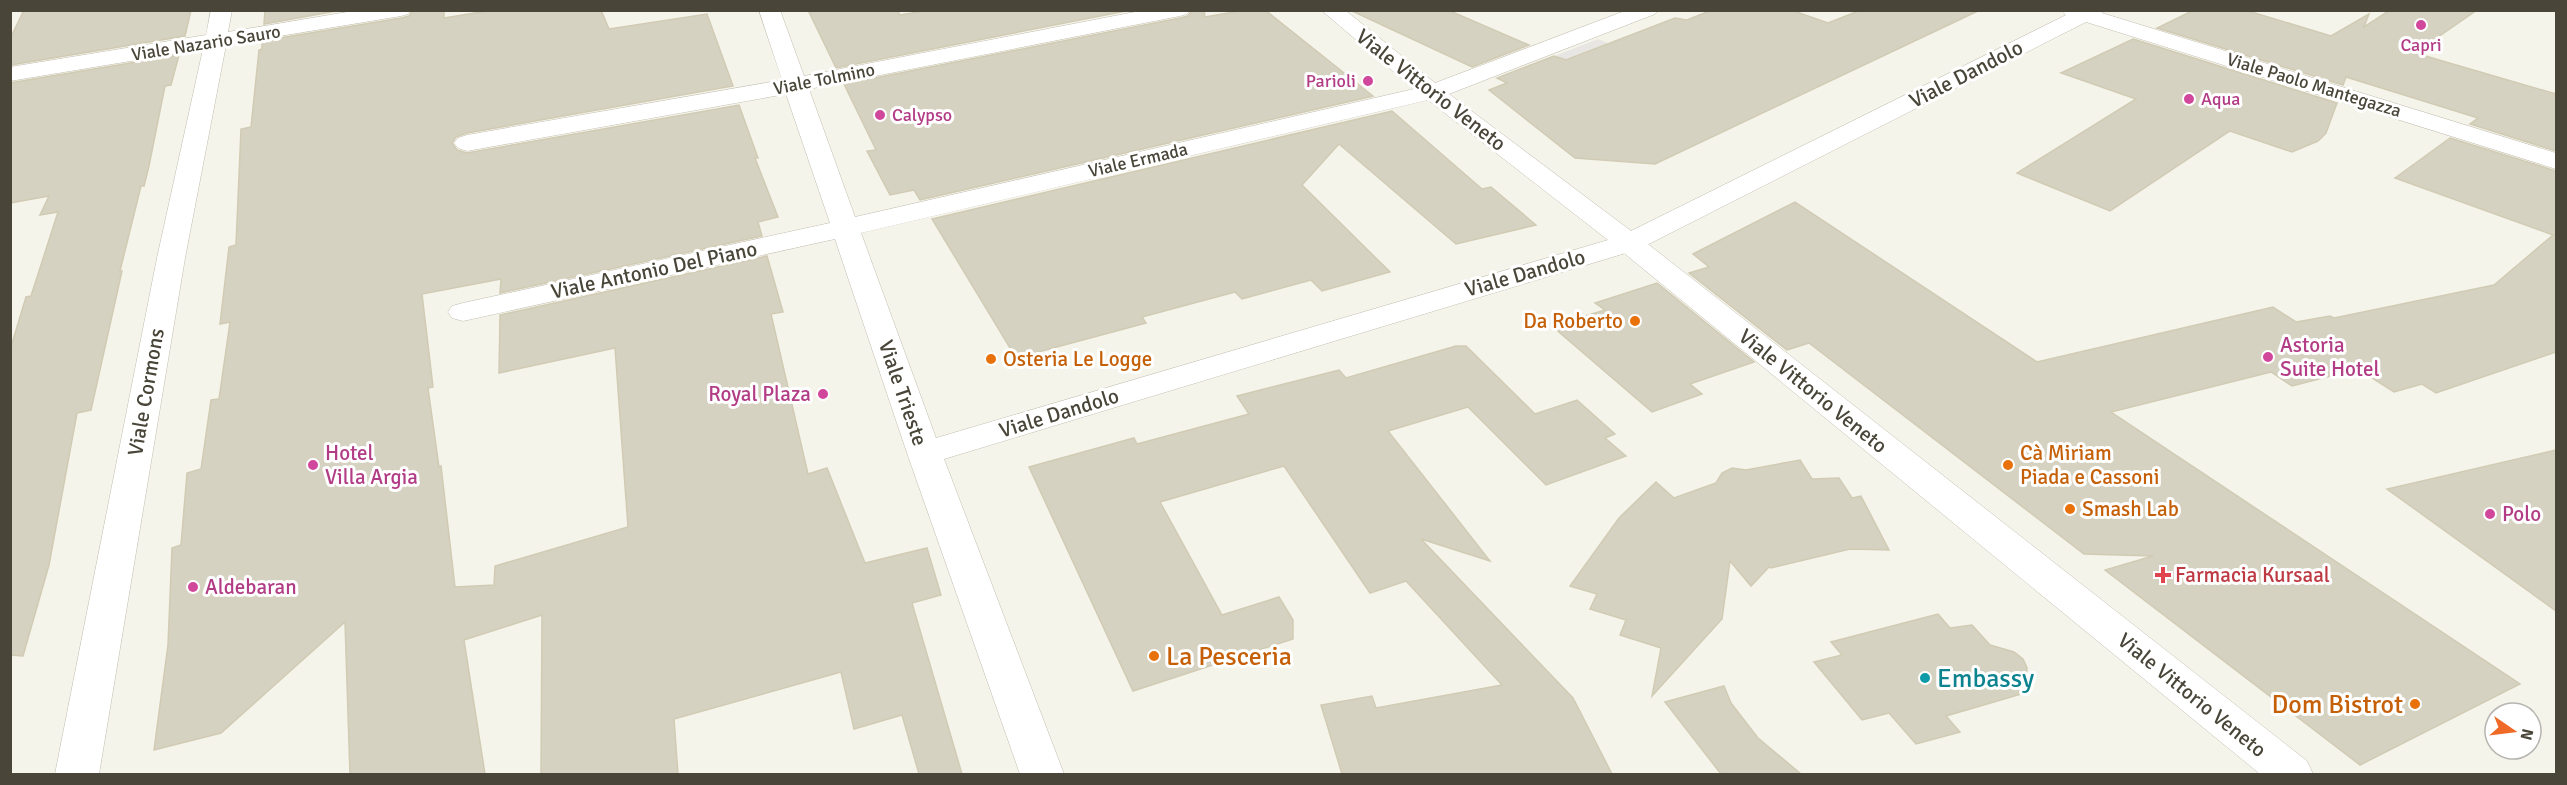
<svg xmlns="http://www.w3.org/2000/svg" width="2567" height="785" font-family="Signika,sans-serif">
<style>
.parking{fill:#e7e6e2}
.building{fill:#d6d2c1;stroke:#d1cbb4;stroke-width:1.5}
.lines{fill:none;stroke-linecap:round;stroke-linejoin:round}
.pedestrian-casing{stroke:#c0bdae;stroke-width:1}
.minor-casing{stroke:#c0bdae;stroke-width:1}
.pedestrian{fill:#fff;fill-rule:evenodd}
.minor{fill:#fff;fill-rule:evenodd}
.hotel-dot{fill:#d1479c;stroke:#fff;stroke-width:2}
.food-dot{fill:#e8710a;stroke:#fff;stroke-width:2}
.health-dot{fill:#e0444e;stroke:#fff;stroke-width:2}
.culture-dot{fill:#0f9aa8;stroke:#fff;stroke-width:2}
.labels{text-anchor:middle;stroke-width:6;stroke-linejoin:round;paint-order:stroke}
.far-street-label{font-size:18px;fill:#494639;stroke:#fff}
.far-hotel-label{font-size:18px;fill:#b23c85;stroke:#fff;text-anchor:start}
.street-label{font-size:21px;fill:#494639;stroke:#fff}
.food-label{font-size:21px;fill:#c56008;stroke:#fff;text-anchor:start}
.hotel-label{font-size:21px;fill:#b23c85;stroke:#fff;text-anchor:start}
.health-label{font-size:21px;fill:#be3a42;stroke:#fff;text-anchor:start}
.near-food-label{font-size:26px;fill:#c56008;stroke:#fff;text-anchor:start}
.near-culture-label{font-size:26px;fill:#0d838f;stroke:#fff;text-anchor:start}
</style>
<rect width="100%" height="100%" fill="#f5f4eb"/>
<polygon class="parking" points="1598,39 1615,46 1569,64 1552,57"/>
<g class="building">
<polygon points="24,10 191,10 185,36 10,65 10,39"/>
<polygon points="265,10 342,10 264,24"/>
<polygon points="413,10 444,10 444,18 493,10 601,10 609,29 707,14 733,86 467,133 456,137 452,143 457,150 467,153 739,105 758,158 755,158 778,217 758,222 762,236 500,293 501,279 422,294 433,387 428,388 439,467 441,466 455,587 494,585 495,566 628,527 615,348 499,373 500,315 767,256 783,312 771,314 808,474 827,468 865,563 927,548 941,595 912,603 962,774 919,774 902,715 854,729 841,672 674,719 678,774 541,774 542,615 464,640 485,774 350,774 345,622 221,733 154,750 168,645 172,548 181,545 187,473 201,469 211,400 219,399 230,322 220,324 229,247 236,245 241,129 251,127 259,50 262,49 262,41 401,18 409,16"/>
<polygon points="808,10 897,10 900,15 929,10 1131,10 836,68"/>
<polygon points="1192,10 1204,10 1205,17 1245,10 1265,10 1373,96 920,200 914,190 890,195 867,151 876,150 844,84 1180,18 1188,16"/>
<polygon points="1350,10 1448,10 1529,45 1472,67"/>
<polygon points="1712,10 1791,10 1828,23 1861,10 1980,10 1655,164 1575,158 1489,90 1507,83 1497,78 1554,56 1566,60 1675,18 1687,20"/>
<polygon points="2194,10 2245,10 2331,36 2369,14 2364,27 2390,10 2477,10 2418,51 2426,53 2422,55 2556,94 2556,151 2470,124 2478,118 2346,77 2343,85 2157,28"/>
<polygon points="2133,39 2337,103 2326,133 2318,141 2292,152 2230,131 2110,211 2017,173 2136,99 2061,73"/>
<polygon points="179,55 171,85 165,86 149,166 144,186 141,186 120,271 122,271 91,410 77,413 49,565 23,656 10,655 10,350 26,297 31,296 58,212 40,215 49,196 10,203 10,83"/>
<polygon points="1392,111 1482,189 1491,187 1536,225 1456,244 1339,144 1302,185 1390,272 1322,291 1311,280 1242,299 1235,292 1142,317 1146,323 1016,358 932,219"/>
<polygon points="2450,138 2556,171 2556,352 2436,393 2422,384 2394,392 2358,369 2292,386 2271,372 2111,412 2520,684 2360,765 2105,570 2153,556 2084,554 1809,343 1787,350 1689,273 1709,267 1693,254 1795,202 2037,362 2273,307 2296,322 2330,316 2334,318 2494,285 2553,235 2395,178"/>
<polygon points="1657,283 1754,362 1690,384 1702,394 1652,412 1552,326 1605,310 1595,303"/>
<polygon points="1456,346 1466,346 1535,414 1577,400 1615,434 1605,438 1626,456 1546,485 1468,407 1388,431 1490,561 1421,539 1573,698 1612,774 1342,774 1321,705 1372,696 1376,708 1502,685 1406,581 1370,593 1284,466 1160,502 1222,615 1279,597 1293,620 1293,639 1133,691 1029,467 1134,438 1137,444 1249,414 1237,396 1339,370 1346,378"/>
<polygon points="2556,450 2556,611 2387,489"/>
<polygon points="1800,460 1812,479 1839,478 1852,498 1861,496 1889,550 1850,549 1771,568 1769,567 1751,586 1730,561 1722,619 1652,696 1661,648 1620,635 1626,620 1590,609 1597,594 1570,586 1619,518 1656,482 1674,498 1716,483 1722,473 1732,468 1746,470"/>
<polygon points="1938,614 1950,628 1972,625 1990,645 2014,652 2023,659 2027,668 2025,693 1946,716 1960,732 1916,744 1889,713 1862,720 1814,662 1842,655 1831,642"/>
<polygon points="1724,686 1731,703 1758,738 1801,774 1721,774 1665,702"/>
</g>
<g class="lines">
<defs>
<polygon id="pedestrian" points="1629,234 1639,237 2307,761 2313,774 2260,774 1619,249 1615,243 1619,237"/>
<g id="minor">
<polygon points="211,10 232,10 228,32 359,10 411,10 408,14 401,16 226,45 185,258 99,774 55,774 157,258 203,49 10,81 10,67 206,35"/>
<path d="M 759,10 L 780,10 L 804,76 L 1145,10 L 1190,10 L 1187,14 L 1180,16 L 809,89 L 855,217 L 1414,89 L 1321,10 L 1345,10 L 1435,83 L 1627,10 L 1658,10 L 1655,14 L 1449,94 L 1631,231 L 2066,15 L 2061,10 L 2103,10 L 2102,13 L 2556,153 L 2556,169 L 2086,22 L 1639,249 L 944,459 L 1064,774 L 1020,774 L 907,453 L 835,239 L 463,321 L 452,318 L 448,312 L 452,306 L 463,303 L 830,223 L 786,94 L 467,151 L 458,148 L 454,143 L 458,138 L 467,135 L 782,80 ZM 1428,100 L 1608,240 L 936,438 L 861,233 Z"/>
</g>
</defs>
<use href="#pedestrian" class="pedestrian-casing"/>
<use href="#minor" class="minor-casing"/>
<use href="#pedestrian" class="pedestrian"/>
<use href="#minor" class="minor"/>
</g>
<g class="hotel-dot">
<circle cx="2421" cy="25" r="6"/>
<circle cx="1368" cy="81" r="6"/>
<circle cx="2189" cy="99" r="6"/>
<circle cx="880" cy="115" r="6"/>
<circle cx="2268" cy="357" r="6"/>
<circle cx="823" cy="394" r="6"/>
<circle cx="313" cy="465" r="6"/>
<circle cx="2490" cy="514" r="6"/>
<circle cx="193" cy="587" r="6"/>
</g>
<g class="food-dot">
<circle cx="1635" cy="321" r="6"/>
<circle cx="991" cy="359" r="6"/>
<circle cx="2008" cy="465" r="6"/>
<circle cx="2070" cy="509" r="6"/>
<circle cx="1154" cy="656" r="6"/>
<circle cx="2415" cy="704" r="6"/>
</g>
<path class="health-dot" d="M2160 566h6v6h6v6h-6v6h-6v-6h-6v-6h6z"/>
<circle class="culture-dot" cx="1925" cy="678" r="6"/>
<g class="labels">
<g class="far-street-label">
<text transform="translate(206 43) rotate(-9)" y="6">Viale Nazario Sauro</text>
<text transform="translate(824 79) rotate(-11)" y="6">Viale Tolmino</text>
<text transform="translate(2314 85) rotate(17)" y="6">Viale Paolo Mantegazza</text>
<text transform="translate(1138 160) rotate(-13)" y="6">Viale Ermada</text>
</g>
<g class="far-hotel-label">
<text x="2421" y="51" text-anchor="middle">Capri</text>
<text x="1356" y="87" text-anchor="end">Parioli</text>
<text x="2201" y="105">Aqua</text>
<text x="892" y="121">Calypso</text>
</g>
<g class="street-label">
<text transform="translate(1966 74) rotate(-27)" y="7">Viale Dandolo</text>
<text transform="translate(1431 90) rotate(38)" y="7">Viale Vittorio Veneto</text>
<text transform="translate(654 270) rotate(-12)" y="7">Viale Antonio Del Piano</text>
<text transform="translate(1525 273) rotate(-16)" y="7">Viale Dandolo</text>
<text transform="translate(1813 391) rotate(39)" y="7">Viale Vittorio Veneto</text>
<text transform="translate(146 392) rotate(-80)" y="7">Viale Cormons</text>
<text transform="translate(903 393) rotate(71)" y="7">Viale Trieste</text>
<text transform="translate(1059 413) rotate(-17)" y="7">Viale Dandolo</text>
<text transform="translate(2192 695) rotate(39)" y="7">Viale Vittorio Veneto</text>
</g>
<g class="food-label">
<text x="1623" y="328" text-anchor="end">Da Roberto</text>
<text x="1003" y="366">Osteria Le Logge</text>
<text x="2020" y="460">Cà Miriam<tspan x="2020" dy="24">Piada e Cassoni</tspan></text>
<text x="2082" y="516">Smash Lab</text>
</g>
<g class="hotel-label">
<text x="2280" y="352">Astoria<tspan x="2280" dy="24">Suite Hotel</tspan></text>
<text x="811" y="401" text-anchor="end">Royal Plaza</text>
<text x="325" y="460">Hotel<tspan x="325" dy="24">Villa Argia</tspan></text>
<text x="2502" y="521">Polo</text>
<text x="205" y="594">Aldebaran</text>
</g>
<g class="health-label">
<text x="2175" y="582">Farmacia Kursaal</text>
</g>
<g class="near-food-label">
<text x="1166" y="665">La Pesceria</text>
<text x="2403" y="713" text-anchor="end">Dom Bistrot</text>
</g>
<g class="near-culture-label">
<text x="1937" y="687">Embassy</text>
</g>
</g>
<rect width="2567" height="785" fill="none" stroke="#494639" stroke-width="24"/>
<g transform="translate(2513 731) rotate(104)"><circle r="28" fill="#ffffff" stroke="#b6b5b0" stroke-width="1.5"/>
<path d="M0-4.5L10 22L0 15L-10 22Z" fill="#f06a27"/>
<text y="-9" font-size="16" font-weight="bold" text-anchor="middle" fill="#494639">N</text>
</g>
</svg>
